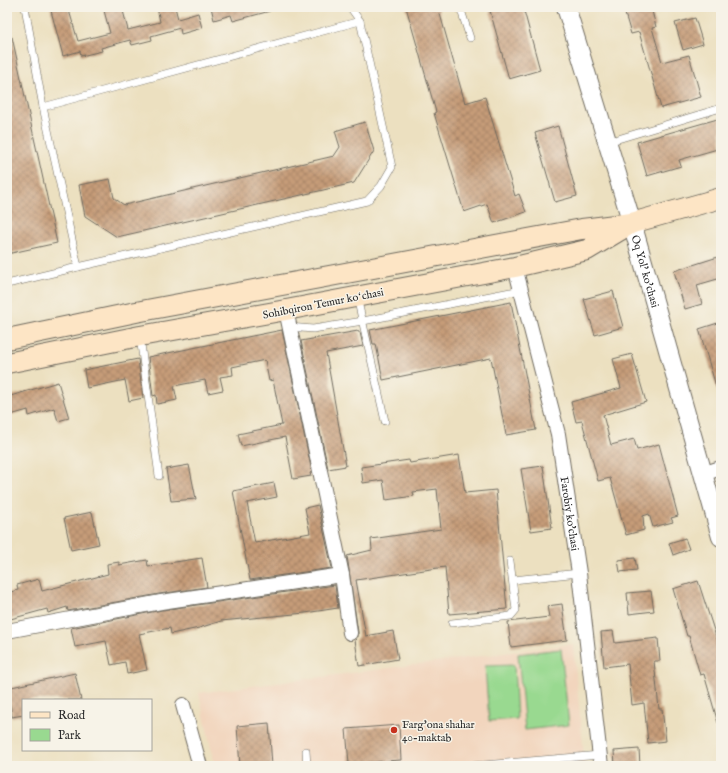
<svg xmlns="http://www.w3.org/2000/svg" width="728" height="773" font-family="'IM FELL English',serif">
<style>
.built{fill:#f2d5bd}
.green{fill:#99d990;stroke:#62825e}
.building{fill:url(#building-cross-hatch)}
.lines{fill:none;stroke-linecap:round;stroke-linejoin:round}
.service-casing{stroke:#6f6a5f;stroke-width:8}
.minor-casing{stroke:#6f6a5f;stroke-width:16}
.tertiary-casing{stroke:#6f6a5f;stroke-width:20}
.secondary-casing{stroke:#6f6a5f;stroke-width:22}
.service{stroke:#fff;stroke-width:7}
.minor{stroke:#fff;stroke-width:14}
.tertiary{stroke:#fff;stroke-width:18}
.secondary{stroke:#fde5c5;stroke-width:20}
.poi-dot{fill:#c8321e;stroke:#f7f3e8;stroke-width:1.5}
.labels{text-anchor:middle;stroke-width:3;stroke-linejoin:round;paint-order:stroke}
.street-label{font-size:11px;fill:#2b2b2b;stroke:#f7f3e8}
.poi-label{font-size:11px;fill:#2b2b2b;stroke:#f7f3e8;text-anchor:start}
</style>
<defs>
<pattern id="building-cross-hatch" width="8" height="8" patternUnits="userSpaceOnUse"><rect width="8" height="8" fill="#c69c78"/><path d="M0 0l8 8M0 8l8-8" fill="none" stroke="#a17f63"/></pattern>
</defs>
<rect width="100%" height="100%" fill="#f7f3e8"/>
<filter id="ink" filterUnits="userSpaceOnUse"><feTurbulence type="fractalNoise" baseFrequency=".025" numOctaves="2"/><feDisplacementMap in="SourceGraphic" scale="8" xChannelSelector="R" yChannelSelector="G"/><feConvolveMatrix kernelMatrix="1 2 1 2 8 2 1 2 1" color-interpolation-filters="sRGB"/></filter>
<filter id="wash" filterUnits="userSpaceOnUse"><feTurbulence type="fractalNoise" baseFrequency=".012" numOctaves="4" result="noise"/><feDisplacementMap in="SourceGraphic" scale="16" xChannelSelector="R" yChannelSelector="G"/><feGaussianBlur stdDeviation="0.9" result="paint"/><feColorMatrix in="noise" values="0 0 0 0 0 0 0 0 0 0 0 0 0 0 0 0 0 1.4 0 .05"/><feComposite in="paint" operator="in"/></filter>
<g filter="url(#wash)">
<rect width="100%" height="100%" fill="#ece0c0"/>
<polygon class="built" points="573,644 585,766 215,766 199,693"/>
<g class="green">
<polygon points="561,649 569,725 525,730 518,654"/>
<polygon points="514,665 517,719 489,721 485,666"/>
</g>
<g id="blocks">
<g class="building">
<polygon points="50,7 68,7 78,41 110,33 103,7 122,7 128,30 160,22 157,7 175,7 178,19 198,13 202,28 181,34 180,28 151,36 152,40 132,45 130,40 101,48 102,51 81,56 80,51 63,56"/>
<polygon points="211,7 269,7 270,11 233,21 231,15 214,20"/>
<polygon points="406,7 438,7 465,103 485,97 515,196 519,194 526,212 494,223 487,204 464,212 434,113 436,112"/>
<polygon points="489,7 523,7 540,70 509,79"/>
<polygon points="623,7 651,7 656,27 652,28 662,62 689,55 701,97 661,108 639,32 631,34"/>
<polygon points="695,18 703,44 683,50 675,23"/>
<polygon points="12,37 57,243 7,254 7,38"/>
<polygon points="721,118 721,148 679,160 681,166 647,176 637,142"/>
<polygon points="365,122 374,151 354,183 117,237 85,216 79,185 110,179 114,198 124,205 334,156 340,147 335,131"/>
<polygon points="558,126 577,196 555,202 535,133"/>
<polygon points="721,256 721,278 697,285 702,304 685,309 674,271"/>
<polygon points="613,291 623,327 595,335 584,299"/>
<polygon points="511,302 536,430 506,435 491,358 383,380 376,344 373,344 370,330"/>
<polygon points="721,322 721,392 718,393 699,329"/>
<polygon points="282,330 312,472 310,473 311,476 293,479 285,437 241,446 238,434 282,425 273,380 269,381 265,360 232,367 233,375 220,377 223,390 208,393 205,380 174,386 177,400 157,404 156,395 153,396 148,357"/>
<polygon points="358,331 358,332 360,332 363,346 326,353 346,466 328,469 301,341"/>
<polygon points="632,354 646,402 603,415 611,445 634,439 637,450 659,444 678,516 671,518 673,522 653,527 649,514 643,516 644,530 626,535 610,478 598,481 582,421 576,422 571,402 621,388 613,359"/>
<polygon points="138,359 143,398 129,401 125,380 87,388 84,370"/>
<polygon points="58,382 69,418 58,421 54,408 29,416 28,410 7,416 7,397"/>
<polygon points="459,455 465,493 496,490 507,609 449,614 445,567 356,580 366,636 393,631 398,659 359,666 355,640 358,637 358,632 347,556 372,550 371,539 441,529 437,489 413,492 414,496 386,500 383,480 363,483 361,467 409,460 410,463"/>
<polygon points="189,465 196,499 171,501 166,469"/>
<polygon points="543,466 552,528 531,531 521,469"/>
<polygon points="274,483 277,497 247,503 255,543 310,533 305,508 318,505 332,568 250,580 233,491"/>
<polygon points="92,512 99,544 71,550 64,518"/>
<polygon points="685,538 689,549 673,555 669,543"/>
<polygon points="202,558 207,587 159,594 68,611 67,607 48,613 47,609 7,620 7,593 18,590 17,585 39,579 42,591 108,574 107,564 119,562 119,565 147,560 148,566"/>
<polygon points="635,558 637,570 620,572 618,560"/>
<polygon points="698,581 721,652 721,723 718,723 704,674 700,675 689,636 687,636 673,589"/>
<polygon points="335,585 338,608 305,613 221,621 199,628 171,634 170,628 139,634 147,670 127,674 125,662 111,665 106,641 75,647 71,628 162,610"/>
<polygon points="651,591 654,611 629,614 627,593"/>
<polygon points="562,604 567,640 511,647 508,622 549,617 547,606"/>
<polygon points="613,631 615,643 658,638 660,661 654,661 659,709 662,709 666,741 648,743 644,703 632,705 628,664 604,667 601,632"/>
<polygon points="75,673 81,700 23,700 23,715 12,717 7,688"/>
<polygon points="269,723 272,766 240,766 237,726"/>
<polygon points="399,725 401,760 349,764 346,729"/>
<polygon points="639,749 640,766 615,766 614,751"/>
</g>
</g>
</g>
<g filter="url(#ink)">
<use href="#blocks" fill-opacity="0" stroke="#6f6a5f" stroke-width="1"/>
<g class="lines">
<defs>
<g id="service">
<polyline points="25,7 43,107 78,267 367,201 381,186 392,167 360,21 350,7"/>
<polyline points="460,7 470,38"/>
<polyline points="43,107 360,21"/>
<polyline points="608,142 721,108"/>
<polyline points="7,284 78,267"/>
<polyline points="357,297 385,421"/>
<polyline points="289,327 313,329 363,321 521,290"/>
<polyline points="140,337 159,476"/>
<polyline points="513,580 579,573"/>
<polyline points="452,623 511,616 516,610 510,561"/>
<polyline points="306,751 307,766"/>
<polyline points="472,766 600,755"/>
</g>
<g id="minor">
<path id="s1" d="M 515,267 L 558,434 L 579,573 L 601,766"/>
<polyline points="286,310 342,575 350,633"/>
<polyline points="702,474 721,468"/>
<polyline points="7,631 161,602 342,575"/>
<polyline points="183,705 200,766"/>
</g>
<g id="tertiary">
<path id="s2" d="M 566,7 L 632,223 L 721,537"/>
</g>
<g id="secondary">
<polyline points="632,223 721,198"/>
<polyline points="7,339 136,312 582,229 632,223 587,250 515,267 286,310 140,336 7,363"/>
</g>
</defs>
<use href="#service" class="service-casing"/>
<use href="#minor" class="minor-casing"/>
<use href="#tertiary" class="tertiary-casing"/>
<use href="#secondary" class="secondary-casing"/>
<use href="#service" class="service"/>
<use href="#minor" class="minor"/>
<use href="#tertiary" class="tertiary"/>
<use href="#secondary" class="secondary"/>
</g>
</g>
<circle class="poi-dot" cx="394" cy="730" r="4"/>
<g class="labels">
<g class="street-label">
<text dy="4" stroke="none"><textPath href="#s2" startOffset="276">Oq Yol' ko'chasi</textPath></text>
<text transform="translate(323 303) rotate(-11)" y="4">Sohibqiron Temur koʻchasi</text>
<text dy="4" stroke="none"><textPath href="#s1" startOffset="253">Farobiy ko'chasi</textPath></text>
</g>
<g class="poi-label">
<text x="402" y="728">Farg'ona shahar<tspan x="402" dy="13">40-maktab</tspan></text>
</g>
</g>
<rect width="728" height="773" fill="none" stroke="#f7f3e8" stroke-width="24"/>
<rect x="22" y="699" width="130" height="52" fill="#f7f3e8" stroke="#a5a39c"/>
<rect x="30" y="712" width="20" height="6" fill="#fde5c5" stroke="#a5a39c"/>
<text x="58" y="719" font-size="12" fill="#2b2b2b">Road</text>
<rect x="30" y="729" width="20" height="12" fill="#99d990" stroke="#a5a39c"/>
<text x="58" y="739" font-size="12" fill="#2b2b2b">Park</text>
</svg>
